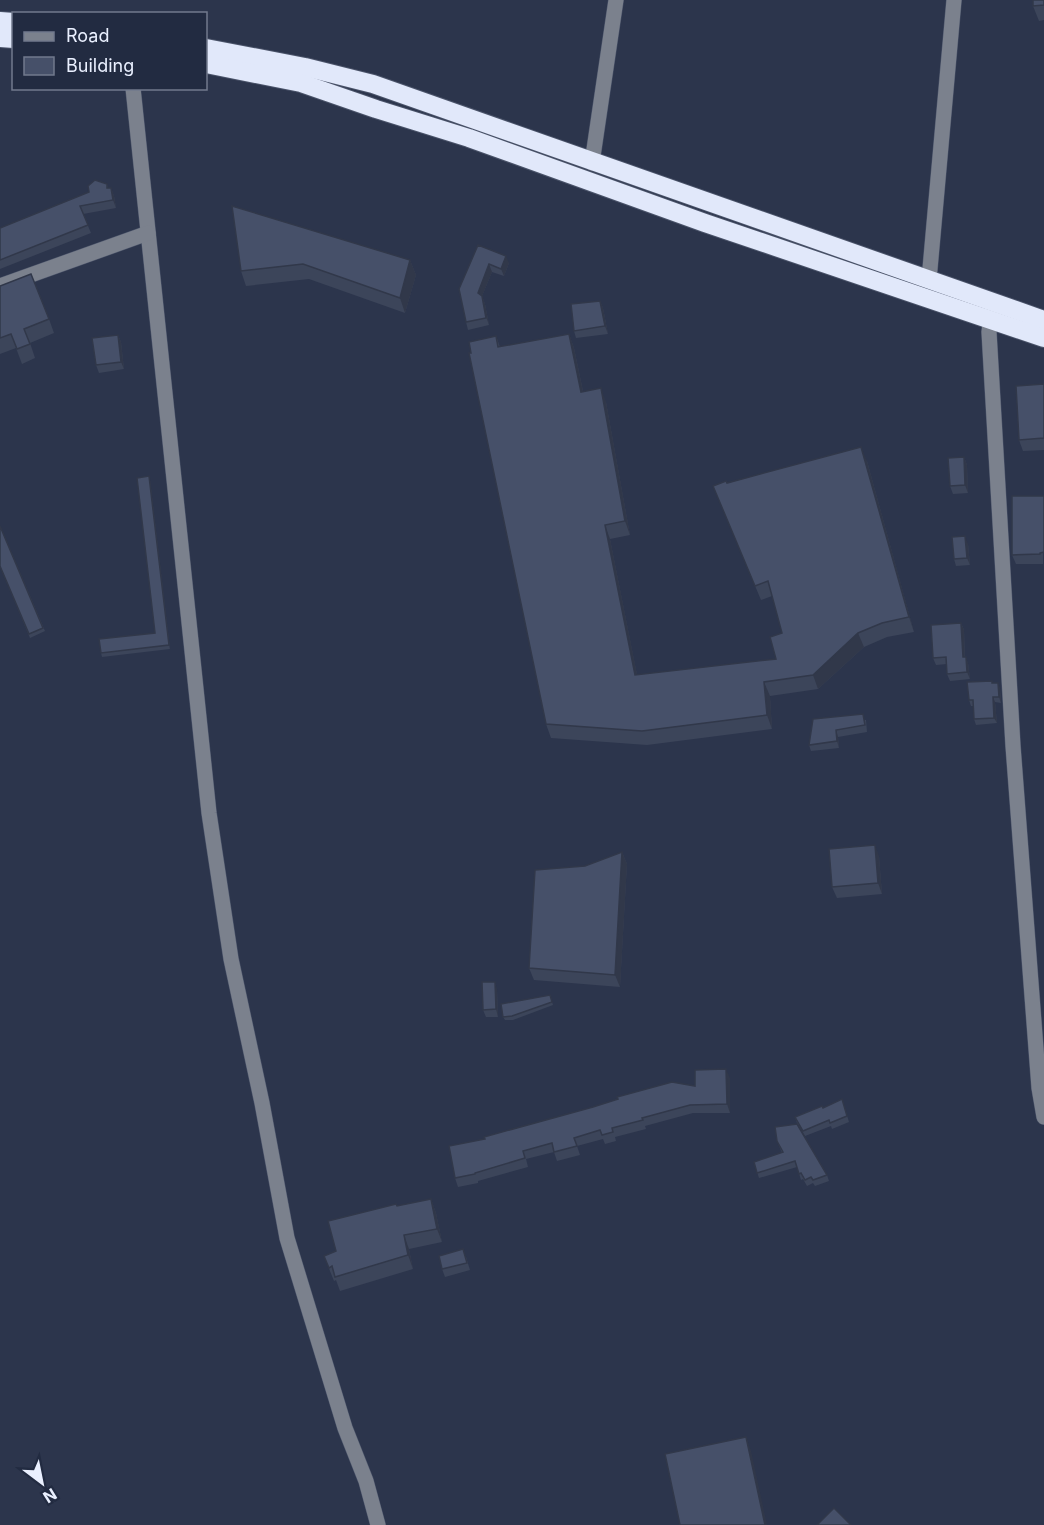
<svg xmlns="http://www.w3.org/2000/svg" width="1044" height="1525" font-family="Inter,sans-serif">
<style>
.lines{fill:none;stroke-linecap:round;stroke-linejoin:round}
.minor-casing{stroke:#4a5369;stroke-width:16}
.highway-casing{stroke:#4a5369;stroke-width:20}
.minor{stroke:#7b818d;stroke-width:15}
.highway{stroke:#e1e8fa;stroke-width:18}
.wall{fill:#3c455a}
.shaded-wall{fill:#31384a}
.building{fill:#465069;stroke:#31384a;stroke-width:1.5}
</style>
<rect width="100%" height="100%" fill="#2c354c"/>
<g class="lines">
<defs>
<g id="minor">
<polyline points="133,88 209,813 231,959 262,1103 287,1238 345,1428 366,1481 378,1525"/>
<polyline points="592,163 616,0"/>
<polyline points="929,280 954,0"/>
<polyline points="0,286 148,233"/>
<polyline points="992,308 989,332 1013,746 1039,1088 1044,1117"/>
</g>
<g id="highway">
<polyline points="0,21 14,22"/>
<polyline points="0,38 14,39"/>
<polyline points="206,48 305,67 373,84 1044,320"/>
<polyline points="206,64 301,83 376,109 469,138 705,223 1044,338"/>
</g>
</defs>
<use href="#minor" class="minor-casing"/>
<use href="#highway" class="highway-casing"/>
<use href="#minor" class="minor"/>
<use href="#highway" class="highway"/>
</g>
<g class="wall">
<polygon points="1044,0 1044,20 1039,21 1033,6"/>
<polygon points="107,184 108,188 111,188 114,196 116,208 83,214 91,233 0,269 0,228 89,192"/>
<polygon points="232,206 410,260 416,275 405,313 309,279 246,286 241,271"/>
<polygon points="478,245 509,263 504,276 492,272 482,296 485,304 489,325 468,330 466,322"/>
<polygon points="0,286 49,319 54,333 30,343 35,358 22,364 16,348 0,354"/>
<polygon points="600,301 603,308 608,334 576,338 574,331"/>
<polygon points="569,334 574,348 583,391 606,402 630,535 610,539 637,675 776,659 782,633 772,596 761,600 713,486 727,483 867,461 914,632 887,637 864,647 818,689 770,696 772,729 647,745 551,738 546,724 496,336 500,347"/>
<polygon points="118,335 121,342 124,369 99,373 96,365"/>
<polygon points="1044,384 1044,450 1023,451 1019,440"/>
<polygon points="964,457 967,465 968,493 953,494 950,486"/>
<polygon points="150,480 170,649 102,657 101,653 155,633"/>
<polygon points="1044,496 1043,564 1016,564 1012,555"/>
<polygon points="0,526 45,631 30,638 0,566"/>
<polygon points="968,544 970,565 956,566 954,559"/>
<polygon points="961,623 964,630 965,657 968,663 970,679 950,681 947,674 947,664 936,665 933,658"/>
<polygon points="992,683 1000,688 1001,703 995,702 997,723 976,725 974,719 973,706 971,706 969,700"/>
<polygon points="813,719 866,720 867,732 838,737 839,748 811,751 809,745"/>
<polygon points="622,852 627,864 620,987 534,980 529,968"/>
<polygon points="879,856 882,894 837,898 832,887"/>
<polygon points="497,989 498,1017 486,1017 483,1010"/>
<polygon points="550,995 553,1005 513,1020 505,1020 503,1017"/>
<polygon points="730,1078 730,1113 693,1113 645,1126 646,1129 615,1137 616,1141 605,1144 603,1139 577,1146 580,1155 557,1161 554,1152 526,1159 528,1167 478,1181 478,1183 458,1187 455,1178 485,1139"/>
<polygon points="842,1099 849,1122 832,1129 831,1126 805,1136 797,1123 795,1117 823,1108"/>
<polygon points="777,1141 827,1175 829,1181 815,1186 813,1183 807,1186 803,1179 801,1180 797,1167 759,1178 754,1162 782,1153"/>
<polygon points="431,1199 436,1213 442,1242 409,1249 413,1269 340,1291 336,1280 334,1281 324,1256 336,1251 397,1206"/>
<polygon points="466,1257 470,1270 445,1277 442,1269"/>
</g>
<g class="shaded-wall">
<polygon points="111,188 114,196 116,208 113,200"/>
<polygon points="506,256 509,263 504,276 501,269"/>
<polygon points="410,260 416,275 405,313 400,298"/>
<polygon points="489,264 492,272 482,296 485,304 489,325 478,293"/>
<polygon points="600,301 603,308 608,334 605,326"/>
<polygon points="569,334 574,348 586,406 581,392"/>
<polygon points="118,335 121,342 124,369 121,362"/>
<polygon points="601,388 606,402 630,535 625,521"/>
<polygon points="861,447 867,461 914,632 909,617"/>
<polygon points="964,457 967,465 968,493 965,485"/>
<polygon points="149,476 150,480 170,649 169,645"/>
<polygon points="605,525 610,539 640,689 635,675"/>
<polygon points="965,536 968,544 970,565 967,558"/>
<polygon points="961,623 964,630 965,664 963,657"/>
<polygon points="858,633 864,647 818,689 813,675"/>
<polygon points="966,657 968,663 970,679 967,672"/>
<polygon points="764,682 770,696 772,729 767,715"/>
<polygon points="998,683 1000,688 1001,703 999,697"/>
<polygon points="993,697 995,702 997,723 994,718"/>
<polygon points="836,730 838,737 839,748 837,741"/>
<polygon points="875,845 879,856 882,894 878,883"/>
<polygon points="622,852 627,864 620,987 615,975"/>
<polygon points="495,982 497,989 498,1017 496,1009"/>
<polygon points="726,1069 730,1078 730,1113 727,1104"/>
<polygon points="431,1199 436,1213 442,1242 437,1229"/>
<polygon points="404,1235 409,1249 413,1269 408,1255"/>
<polygon points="746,1437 751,1451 767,1525 765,1525"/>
</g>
<g class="building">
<polygon points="1033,0 1044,0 1044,5 1033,6"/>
<polygon points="95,180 107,184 107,188 111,188 113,200 80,206 88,225 0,260 0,228 89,192 88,186"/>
<polygon points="232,206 410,260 400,298 303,264 241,271"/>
<polygon points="478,245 506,256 501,269 489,264 478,293 482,296 486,318 466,322 459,289"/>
<polygon points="31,274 49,319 24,329 30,344 17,349 11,334 0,338 0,286"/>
<polygon points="600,301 605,326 574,331 571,304"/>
<polygon points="569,334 581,392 601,388 625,521 605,525 635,675 776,659 770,637 782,633 768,581 755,586 713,486 726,481 727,483 861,447 909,617 882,623 858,633 813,675 764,682 767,715 642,731 546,724 469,353 471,353 469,342 496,336 498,347"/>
<polygon points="118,335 121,362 96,365 92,338"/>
<polygon points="1044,384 1044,438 1019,440 1016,386"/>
<polygon points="964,457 965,485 950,486 948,458"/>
<polygon points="149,476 169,645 101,653 99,639 155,633 137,478"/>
<polygon points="1012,496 1044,496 1044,552 1040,553 1040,554 1012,555"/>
<polygon points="0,526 43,628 29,634 0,566"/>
<polygon points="965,536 967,558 954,559 952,537"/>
<polygon points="961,623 963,657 966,657 967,672 947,674 946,657 933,658 931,625"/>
<polygon points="992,681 992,683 998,683 999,697 993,697 994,718 974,719 973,700 969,700 967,682"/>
<polygon points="863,714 865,725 836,730 837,741 809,745 813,719"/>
<polygon points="875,845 878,883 832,887 829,849"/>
<polygon points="622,852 615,975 529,968 535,870 585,866"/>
<polygon points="482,982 495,982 496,1009 483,1010"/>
<polygon points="550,995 552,1002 512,1016 503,1017 501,1004"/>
<polygon points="726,1069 727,1104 690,1105 642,1118 643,1120 612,1128 613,1132 602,1135 600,1130 574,1138 577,1146 554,1152 552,1143 523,1151 525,1158 475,1173 475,1174 455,1178 449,1146 485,1139 484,1137 593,1107 618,1099 617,1097 672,1082 695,1086 695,1070"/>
<polygon points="842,1099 847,1116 830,1123 829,1120 803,1131 795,1117 822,1106 823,1108"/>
<polygon points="797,1124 827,1175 813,1180 811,1177 805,1180 801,1173 799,1174 795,1161 757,1173 754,1162 783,1152 777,1141 775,1127"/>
<polygon points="431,1199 437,1229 404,1235 408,1255 335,1277 332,1266 329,1268 324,1256 336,1251 328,1221 396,1204 397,1206"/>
<polygon points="463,1249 467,1263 442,1269 439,1256"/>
<polygon points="746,1437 765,1525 680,1525 665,1454"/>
<polygon points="834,1508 851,1525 817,1525"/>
</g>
<rect x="12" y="12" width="195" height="78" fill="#222b41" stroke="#727a8d" stroke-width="1.5"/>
<rect x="24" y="32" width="30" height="9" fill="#7b818d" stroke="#727a8d" stroke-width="1.5"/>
<text x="66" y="42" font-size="18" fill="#eaf0ff">Road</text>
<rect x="24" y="57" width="30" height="18" fill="#465069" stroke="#727a8d" stroke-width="1.5"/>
<text x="66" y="72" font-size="18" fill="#eaf0ff">Building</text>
<g transform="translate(42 1483) rotate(148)" stroke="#222b41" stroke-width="4.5" paint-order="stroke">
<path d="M0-4.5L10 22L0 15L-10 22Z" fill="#eaf0ff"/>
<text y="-9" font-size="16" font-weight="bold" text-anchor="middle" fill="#eaf0ff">N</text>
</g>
</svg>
